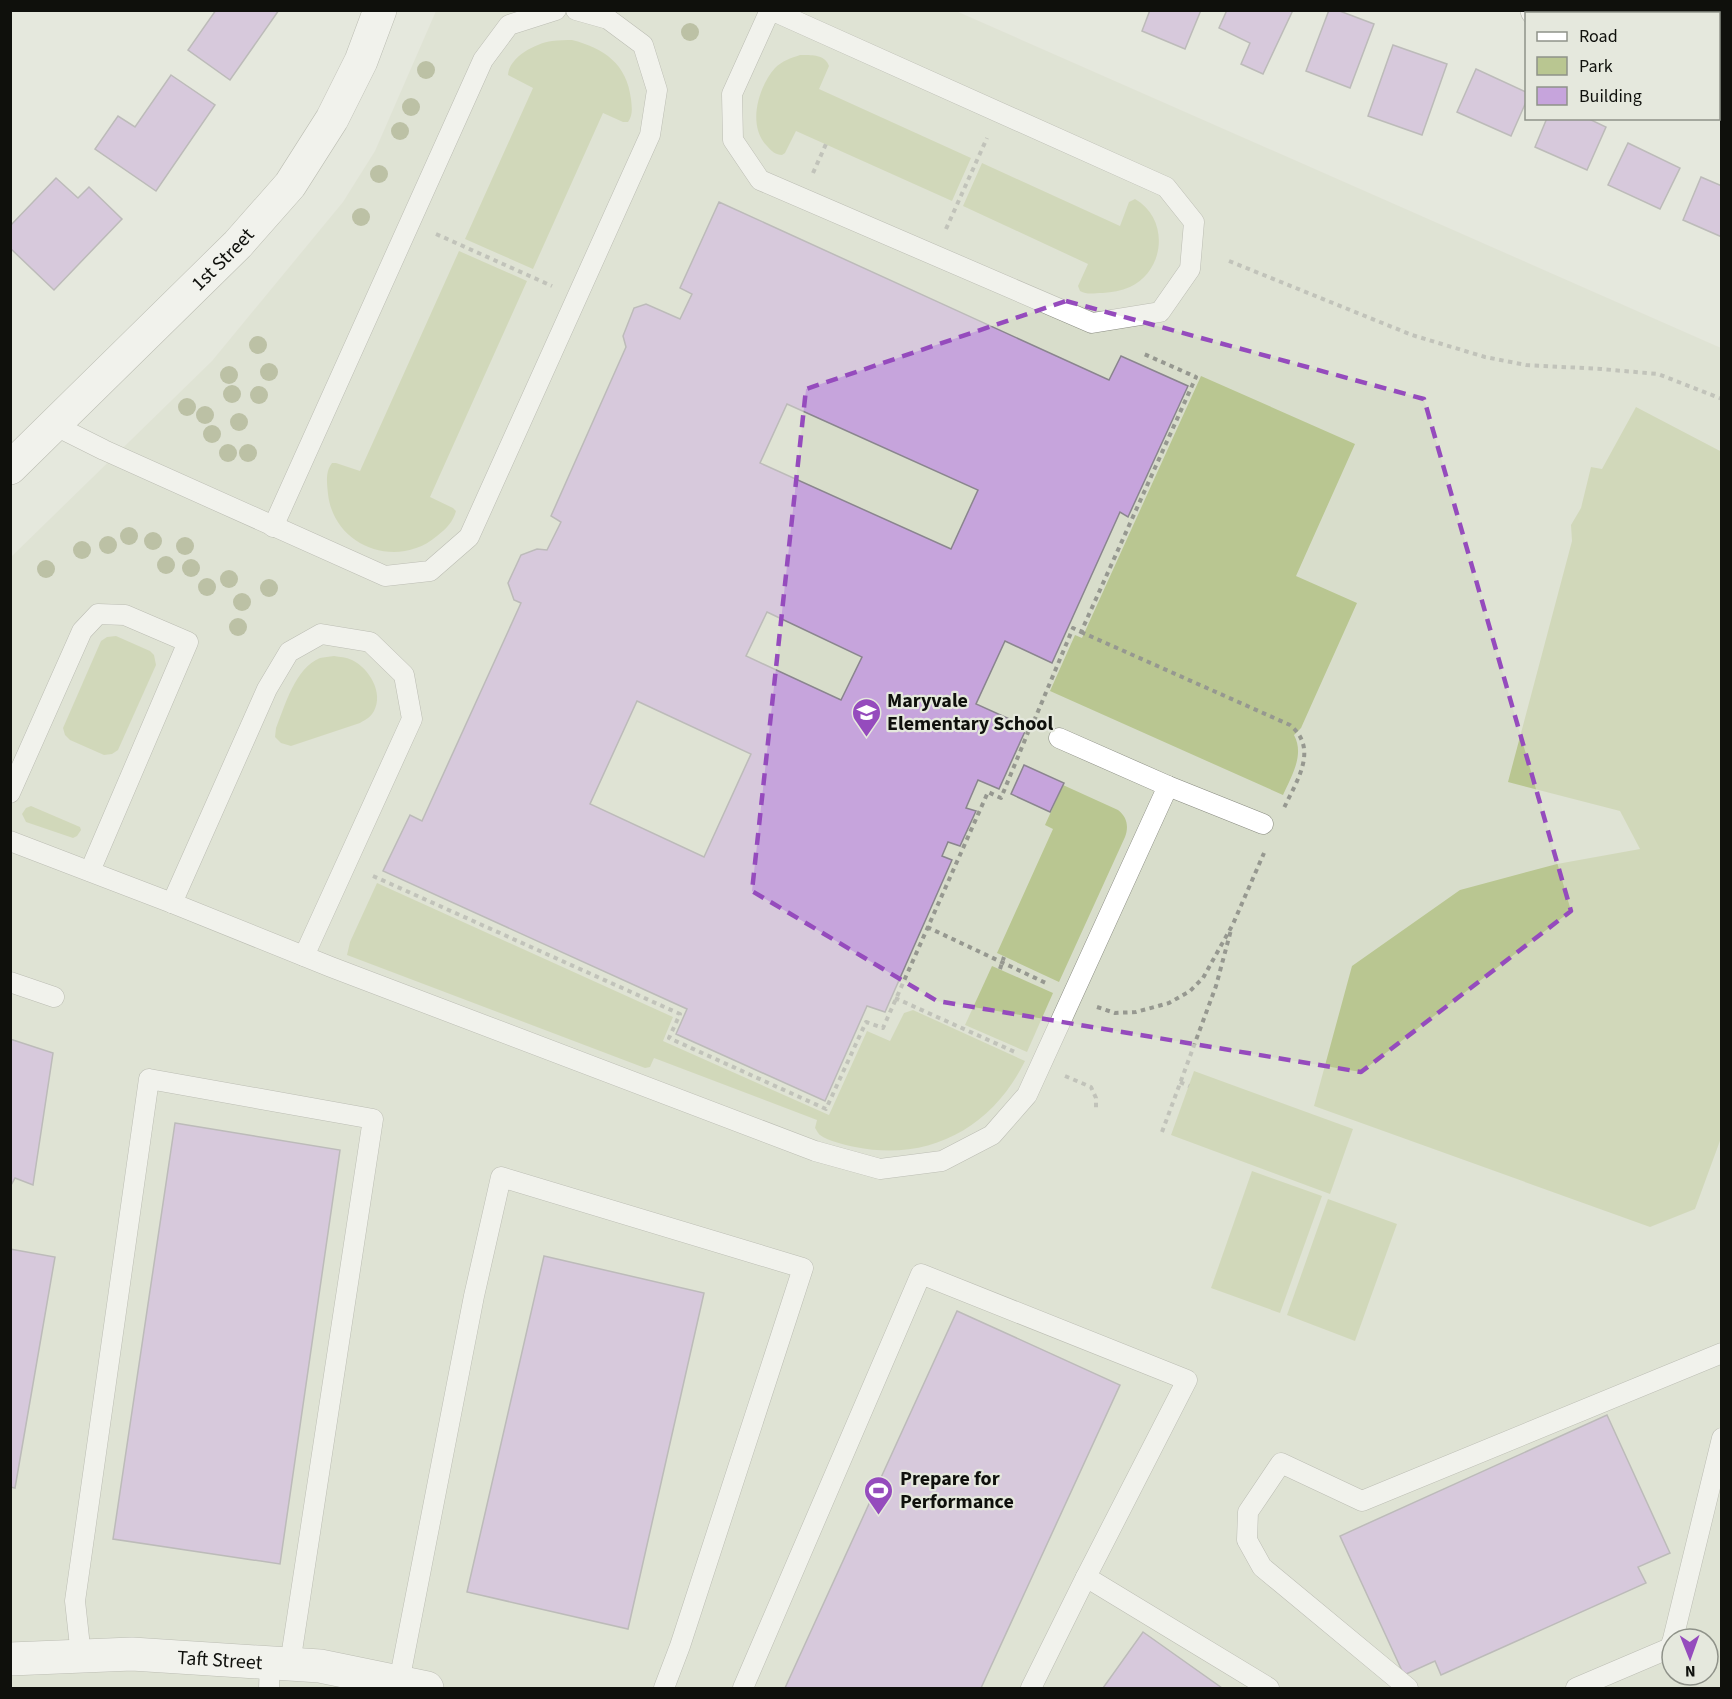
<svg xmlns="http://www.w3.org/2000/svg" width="1732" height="1699" font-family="'Source Sans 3',sans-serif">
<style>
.built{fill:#d8ddcb;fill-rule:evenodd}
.green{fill:#b9c691}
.building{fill:#c6a4dc;stroke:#8a858e;stroke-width:1.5;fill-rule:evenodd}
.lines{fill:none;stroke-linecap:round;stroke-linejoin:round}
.lane-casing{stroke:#898b81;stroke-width:21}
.street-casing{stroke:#898b81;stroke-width:34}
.secondary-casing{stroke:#898b81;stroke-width:34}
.path{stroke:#969890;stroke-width:4;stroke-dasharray:4.5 4.5;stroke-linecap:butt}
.lane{stroke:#fff;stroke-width:20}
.street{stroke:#fff;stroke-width:33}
.secondary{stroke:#fff;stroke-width:33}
.tree{fill:#8a9263}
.marked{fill:none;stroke:#954bbd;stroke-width:4.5;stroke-dasharray:12 8;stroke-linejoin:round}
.labels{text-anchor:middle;stroke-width:4.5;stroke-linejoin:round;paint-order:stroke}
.street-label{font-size:20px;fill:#0f100c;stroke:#e5e8dd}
.poi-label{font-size:20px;font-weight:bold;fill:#0f100c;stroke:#e5e8dd;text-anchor:start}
</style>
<rect width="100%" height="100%" fill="#e5e8dd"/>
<path class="built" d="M 436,11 L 956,11 L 1721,348 L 1721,1688 L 11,1688 L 11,557 L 212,361 L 343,202 L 375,151 ZM 1672,1639 L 1708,1639 L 1708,1675 L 1672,1675 Z"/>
<g class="green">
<path d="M 572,40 C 604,48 627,64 631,99 C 632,108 633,115 628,122 L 623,122 L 603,113 L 533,269 L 465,239 L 533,88 L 508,75 C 509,57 536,43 552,41 C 559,40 566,40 572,40 Z"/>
<path d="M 800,55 C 811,55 825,54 829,66 L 819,89 L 971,158 L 952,201 L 796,131 L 785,153 L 782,155 C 776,155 771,151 767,146 C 747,126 758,87 775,68 C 782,61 791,58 800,55 Z"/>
<path d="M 982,163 L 1120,226 L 1129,202 L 1135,199 C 1170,219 1165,271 1130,287 C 1121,291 1112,292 1103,293 C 1094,293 1087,295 1080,291 L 1078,286 L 1088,264 L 963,206 Z"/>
<path d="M 459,251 L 527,281 L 430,497 L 453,508 L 456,511 C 453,522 446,529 437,536 C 397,570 334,547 328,494 C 327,483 325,472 332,463 L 336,463 L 360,471 Z"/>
<path d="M 1201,376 L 1355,444 L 1296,576 L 1357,603 L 1301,728 L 1294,735 C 1305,755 1291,777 1283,795 L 1050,691 L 1075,635 L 1082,638 Z"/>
<polygon points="1636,407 1722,452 1721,1138 1695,1209 1650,1227 1314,1106 1352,966 1460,890 1557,864 1640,849 1620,811 1508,782 1572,541 1571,525 1581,508 1591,467 1602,469"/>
<polygon points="116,636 150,651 154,655 156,665 118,750 112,754 104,755 70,740 65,735 63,728 101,641 107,637"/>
<path d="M 334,656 C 340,657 346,657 352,660 C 369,668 384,693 374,711 C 371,717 365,720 360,723 L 291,746 L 281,743 L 275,737 L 276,728 C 285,706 295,668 320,658 C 324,657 329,657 334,656 Z"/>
<path d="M 1063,785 L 1118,810 C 1127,817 1129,826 1125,837 L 1059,982 L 997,953 L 1053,829 L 1045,825 Z"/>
<polygon points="31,806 80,827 81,830 77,836 73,838 26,822 22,814 26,808"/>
<path d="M 377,883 L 673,1017 L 663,1041 L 829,1115 L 867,1031 L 890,1041 L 904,1013 L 913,1010 L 1025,1061 C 992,1128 929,1162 855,1147 C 846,1145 828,1141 820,1135 C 819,1135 816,1129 815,1128 L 817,1120 L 654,1058 L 650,1067 L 645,1068 L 347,955 L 350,942 Z"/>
<polygon points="992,966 1053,993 1027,1052 965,1025"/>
<polygon points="1194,1071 1353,1129 1330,1194 1171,1135"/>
<polygon points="1252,1171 1322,1196 1280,1313 1211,1288"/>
<polygon points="1328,1199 1397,1224 1355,1341 1287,1315"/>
</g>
<g class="building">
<polygon points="216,10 279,10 230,80 188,50"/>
<polygon points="1150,10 1201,10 1185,49 1142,31"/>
<polygon points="1227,10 1293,10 1263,74 1241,64 1250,43 1219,28"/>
<polygon points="1329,10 1337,10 1374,24 1350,88 1306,71"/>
<polygon points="1393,45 1447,64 1422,135 1368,116"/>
<polygon points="1476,69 1526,92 1526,102 1511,136 1457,112"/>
<polygon points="171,75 215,105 156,191 95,149 118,116 135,127"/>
<polygon points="1547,118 1587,118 1606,127 1587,170 1535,147"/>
<polygon points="1628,143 1680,168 1660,209 1608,185"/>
<polygon points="1701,177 1722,186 1722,237 1683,220"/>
<polygon points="56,178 78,198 89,187 122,219 54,290 10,248 10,226"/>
<path d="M 719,202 L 1109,380 L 1121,356 L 1188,386 L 1128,517 L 1120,512 L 1052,663 L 1005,641 L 976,704 L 1027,727 L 999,789 L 978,780 L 966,808 L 976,811 L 960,846 L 948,842 L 942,856 L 952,860 L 885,1012 L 867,1006 L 825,1101 L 676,1034 L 687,1009 L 383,871 L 410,815 L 422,821 L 521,603 L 514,600 L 508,583 L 521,555 L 537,549 L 547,550 L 561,522 L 551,516 L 626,347 L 623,336 L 634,308 L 646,304 L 680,319 L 692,294 L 680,288 ZM 787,404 L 978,490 L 951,549 L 760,463 ZM 767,612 L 862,657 L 841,700 L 746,656 ZM 637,701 L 751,754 L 704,857 L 590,804 Z"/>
<polygon points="1024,765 1064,783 1050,812 1011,794"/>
<polygon points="10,1039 53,1053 33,1185 15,1178 10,1187"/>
<polygon points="175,1123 340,1150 280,1564 113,1539"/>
<polygon points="10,1249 55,1257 15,1488 10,1487"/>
<polygon points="544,1256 704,1293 628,1629 467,1592"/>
<polygon points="957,1311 1120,1385 981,1688 785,1688"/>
<polygon points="1607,1415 1670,1553 1638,1567 1646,1583 1441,1675 1435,1661 1404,1675 1340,1536"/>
<polygon points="1143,1632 1222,1688 1103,1688"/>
</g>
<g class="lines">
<defs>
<g id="lane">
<polyline points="770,10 732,94 733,140 760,180 1092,323 1160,312 1190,269 1194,222 1166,187 771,10"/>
<polyline points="54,425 104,450 385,576 430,571 469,537 650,135 657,90 643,45 608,19 576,10"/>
<polyline points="273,527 483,60 509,25 556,10"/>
<polyline points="1168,786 1263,824"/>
<polyline points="10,793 82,631 98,614 125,615 188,642 90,871"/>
<polyline points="10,841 172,903 331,967 815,1151 880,1169 942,1161 992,1135 1027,1095 1168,786 1059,738"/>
<polyline points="172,903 267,689 289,652 321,634 370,642 404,675 412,719 304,956"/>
<polyline points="10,982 54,997"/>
<polyline points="1673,1639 1722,1438"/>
<polyline points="81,1656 75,1601 149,1079 373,1119 290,1664"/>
<polyline points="399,1682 474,1296 501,1177 803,1268 680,1646 664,1688"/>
<polyline points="269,1688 270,1663"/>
<polyline points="743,1688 921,1274 1187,1380 1086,1577"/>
<polyline points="1031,1688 1086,1577 1269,1688"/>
<polyline points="1408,1688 1262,1567 1247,1540 1248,1512 1281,1463 1362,1501 1722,1353"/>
<polyline points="1576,1688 1670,1648 1672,1642"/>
</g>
<g id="street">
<polyline points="1537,10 1544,14"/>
<polyline points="1718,89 1722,91"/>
</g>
<g id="secondary">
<path id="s1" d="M 10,468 L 238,244 L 290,185 L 332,119 L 361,61 L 380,10"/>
<path id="s2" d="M 10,1659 L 132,1654 L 320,1666 L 427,1688"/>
</g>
</defs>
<use href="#lane" class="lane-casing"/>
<use href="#street" class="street-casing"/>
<use href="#secondary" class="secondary-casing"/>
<g class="path">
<polyline points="813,173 826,144"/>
<polyline points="946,229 987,138"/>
<polyline points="436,234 552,286"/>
<polyline points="1229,261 1412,335 1485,357 1526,365 1601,369 1658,374 1722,399"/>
<path d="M 1081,632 L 1290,725 C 1319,749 1297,780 1284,808"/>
<polyline points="1034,721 1073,628 1081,632 1196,377 1144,354"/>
<polyline points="373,876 680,1014 669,1038 826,1109 866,1022 883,1028 988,792 1001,798 1029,730"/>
<polyline points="927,927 1048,984"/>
<polyline points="1000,969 1004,957"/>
<polyline points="895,998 1015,1052"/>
<polyline points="1097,1007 1115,1013 1136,1012 1169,1003 1190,991 1203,978 1233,924 1264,853"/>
<polyline points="1065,1076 1091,1087 1096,1098 1096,1108"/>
<polyline points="1180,1082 1189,1086"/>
<polyline points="1162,1132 1216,986 1231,930"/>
</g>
<use href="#lane" class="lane"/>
<use href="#street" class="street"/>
<use href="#secondary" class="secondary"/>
</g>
<g class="tree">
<circle cx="690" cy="32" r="9"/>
<circle cx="426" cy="70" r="9"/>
<circle cx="411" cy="107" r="9"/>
<circle cx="400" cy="131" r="9"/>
<circle cx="379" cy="174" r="9"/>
<circle cx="361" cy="217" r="9"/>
<circle cx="258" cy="345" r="9"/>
<circle cx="269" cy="372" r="9"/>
<circle cx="229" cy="375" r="9"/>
<circle cx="232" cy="394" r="9"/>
<circle cx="259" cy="395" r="9"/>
<circle cx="187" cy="407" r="9"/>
<circle cx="205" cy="415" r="9"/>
<circle cx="239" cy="422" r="9"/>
<circle cx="212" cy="434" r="9"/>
<circle cx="228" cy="453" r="9"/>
<circle cx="248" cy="453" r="9"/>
<circle cx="129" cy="536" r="9"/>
<circle cx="153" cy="541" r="9"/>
<circle cx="108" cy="545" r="9"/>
<circle cx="185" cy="546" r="9"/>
<circle cx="82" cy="550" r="9"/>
<circle cx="166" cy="565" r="9"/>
<circle cx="191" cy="568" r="9"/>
<circle cx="46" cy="569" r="9"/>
<circle cx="229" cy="579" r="9"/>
<circle cx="207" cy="587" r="9"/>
<circle cx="269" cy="588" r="9"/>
<circle cx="242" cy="602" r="9"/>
<circle cx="238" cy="627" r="9"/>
</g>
<path d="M0 0H1732V1699H0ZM 1066,301 L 1424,399 L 1571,911 L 1361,1072 L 937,1001 L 752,891 L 806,389 Z" fill="#e5e8dd" fill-opacity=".55" fill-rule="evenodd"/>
<path class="marked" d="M 1066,301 L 1424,399 L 1571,911 L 1361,1072 L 937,1001 L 752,891 L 806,389 Z"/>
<defs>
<symbol id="school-pin" viewBox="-11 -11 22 30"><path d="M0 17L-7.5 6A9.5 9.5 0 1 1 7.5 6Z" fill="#954bbd" stroke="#e5e8dd"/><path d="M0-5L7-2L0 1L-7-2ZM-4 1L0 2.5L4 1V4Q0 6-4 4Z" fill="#fff"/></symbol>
<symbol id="stadium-pin" viewBox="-11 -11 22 30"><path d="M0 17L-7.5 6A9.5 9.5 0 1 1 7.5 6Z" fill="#954bbd" stroke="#e5e8dd"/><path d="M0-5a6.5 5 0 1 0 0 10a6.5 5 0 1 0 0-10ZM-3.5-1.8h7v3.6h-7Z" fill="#fff"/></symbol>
</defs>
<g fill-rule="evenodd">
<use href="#school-pin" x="850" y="696" width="33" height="45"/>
<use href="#stadium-pin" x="862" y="1474" width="33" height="45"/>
</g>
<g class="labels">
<g class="street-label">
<text dy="7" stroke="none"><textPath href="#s1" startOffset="298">1st Street</textPath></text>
<text dy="7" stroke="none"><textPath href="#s2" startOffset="210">Taft Street</textPath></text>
</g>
<g class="poi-label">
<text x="887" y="707">Maryvale<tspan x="887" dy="23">Elementary School</tspan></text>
<text x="900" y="1485">Prepare for<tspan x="900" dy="23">Performance</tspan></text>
</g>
</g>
<rect width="1732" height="1699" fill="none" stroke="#0f100c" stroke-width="24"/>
<rect x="1525" y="12" width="195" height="108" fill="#e5e8dd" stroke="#8f9289" stroke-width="1.5"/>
<rect x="1537" y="32" width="30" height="9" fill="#ffffff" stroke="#8f9289" stroke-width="1.5"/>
<text x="1579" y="42" font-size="18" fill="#0f100c">Road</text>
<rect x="1537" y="57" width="30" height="18" fill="#b9c691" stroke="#8f9289" stroke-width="1.5"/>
<text x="1579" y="72" font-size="18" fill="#0f100c">Park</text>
<rect x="1537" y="87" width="30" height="18" fill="#c6a4dc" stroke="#8f9289" stroke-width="1.5"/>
<text x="1579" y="102" font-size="18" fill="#0f100c">Building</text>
<g transform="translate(1690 1657) rotate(179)"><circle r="28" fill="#e5e8dd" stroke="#8f9289" stroke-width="1.5"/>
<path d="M0-4.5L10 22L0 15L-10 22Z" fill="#954bbd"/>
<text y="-9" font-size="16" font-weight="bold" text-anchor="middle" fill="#0f100c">N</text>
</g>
</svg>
